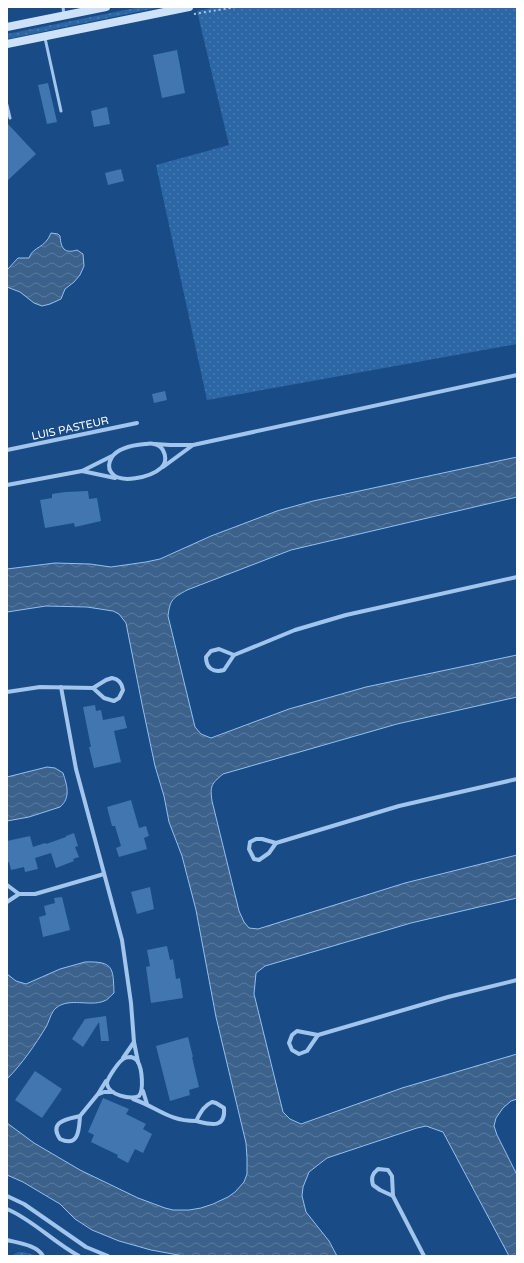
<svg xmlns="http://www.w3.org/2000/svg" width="524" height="1263" font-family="'Varela Round',sans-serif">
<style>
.grass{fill:url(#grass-dots)}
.water{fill:url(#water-waves);stroke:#93c0ef}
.building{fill:#4276b0}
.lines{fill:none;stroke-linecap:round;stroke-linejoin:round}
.path{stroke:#a1c5ec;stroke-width:2;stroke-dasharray:2 3;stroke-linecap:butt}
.lane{stroke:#a1c5ec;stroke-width:3}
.street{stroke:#a1c5ec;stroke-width:4}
.secondary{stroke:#cde1f9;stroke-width:8}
.labels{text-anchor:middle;stroke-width:3.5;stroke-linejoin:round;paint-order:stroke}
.street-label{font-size:11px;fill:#fff;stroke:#194c86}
</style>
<defs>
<pattern id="grass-dots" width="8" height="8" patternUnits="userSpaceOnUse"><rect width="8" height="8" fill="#2c66a5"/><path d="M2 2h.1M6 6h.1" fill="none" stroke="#4c7db2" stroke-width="1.8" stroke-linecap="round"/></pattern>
<pattern id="water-waves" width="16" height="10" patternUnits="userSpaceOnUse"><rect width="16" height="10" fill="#3c628c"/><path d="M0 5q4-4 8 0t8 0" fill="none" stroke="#597a9d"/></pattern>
</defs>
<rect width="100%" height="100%" fill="#194c86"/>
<g class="grass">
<polygon points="140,7 161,7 7,39 7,34"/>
<polygon points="216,7 517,7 517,344 207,400 156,165 229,145 197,11"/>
<polygon points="18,1252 23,1252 38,1256 12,1256"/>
</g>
<g class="water">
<path d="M 51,233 L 58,234 L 60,236 C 61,248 64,254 77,250 L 83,254 L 84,266 L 80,275 L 74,282 L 65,289 L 61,299 L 50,304 L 42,306 L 34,303 L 20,292 L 7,287 L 7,270 L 18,258 L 29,258 C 33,246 45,249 51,233 Z"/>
<path d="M 517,457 L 517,497 L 291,550 L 187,590 C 173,598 170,599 168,616 L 195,727 L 201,734 L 211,738 L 289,709 L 366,687 L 517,655 L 517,697 L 397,724 L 223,774 C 211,784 210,786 212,801 L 239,911 L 244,922 L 249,928 L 258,929 L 405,883 L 517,855 L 517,898 L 411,923 L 265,966 L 256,973 L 254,994 L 283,1112 L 290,1119 L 301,1124 L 402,1088 L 517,1054 L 517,1099 L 511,1101 L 503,1108 L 496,1118 L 494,1126 L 497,1135 L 517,1175 L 517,1256 L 509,1256 L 443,1132 L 426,1126 L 417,1128 L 327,1158 L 309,1172 L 303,1187 L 302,1196 L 306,1212 L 329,1241 L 337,1256 L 184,1256 L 151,1250 L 119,1241 L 92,1230 L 75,1219 L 60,1204 L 23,1182 L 7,1175 L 7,1123 L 34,1143 L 80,1170 L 138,1198 L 165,1208 L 173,1210 L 189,1210 L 201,1208 L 213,1204 L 228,1197 L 235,1192 L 244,1182 L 247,1174 L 247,1158 L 246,1143 L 216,1017 L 196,910 L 182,856 L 169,822 L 164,796 L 155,766 L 142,704 L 126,623 L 119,614 L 113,611 L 87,607 L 46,606 L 7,612 L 7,569 L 55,563 L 90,564 L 111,567 L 146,562 L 160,559 L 211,536 L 277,511 L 313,501 Z"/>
<path d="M 47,767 L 55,768 L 63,773 C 67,785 71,798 60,807 L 29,817 L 7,821 L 7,777 Z"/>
<path d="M 85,962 C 114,961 113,968 114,993 C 110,996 108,1000 104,1001 C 90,1007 69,997 56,1008 C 51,1012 49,1022 46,1027 C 35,1045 22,1064 7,1079 L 7,974 L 16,981 L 26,984 L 60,969 Z"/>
</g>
<g class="building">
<polygon points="177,50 185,93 162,98 153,55"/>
<polygon points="48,83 57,122 47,124 38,85"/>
<polygon points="107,107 110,124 94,127 91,111"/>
<polygon points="7,123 36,154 7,181"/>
<polygon points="121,169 124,181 108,185 105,173"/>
<polygon points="165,391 167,400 154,403 152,394"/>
<polygon points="88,491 89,499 97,498 101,521 75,527 74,523 45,528 40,500 52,498 52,494 65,492"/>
<polygon points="95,705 96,711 101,710 103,720 124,716 127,728 114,731 121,762 94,768 89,747 91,747 83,707"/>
<polygon points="131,800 139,828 146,826 149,836 144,838 147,849 119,857 116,848 121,846 115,826 112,826 107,807"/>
<polygon points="74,833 78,846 75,847 79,857 73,859 74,861 56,868 51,853 35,858 38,869 25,872 24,867 11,870 9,862 7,863 7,841 30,836 33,847 45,843 46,844 66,837 66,836"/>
<polygon points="150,887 154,909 137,914 131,892"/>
<polygon points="62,897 70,930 43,937 39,917 46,915 44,906 55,903 54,898"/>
<polygon points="167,946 170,960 173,959 176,979 180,978 183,998 151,1003 146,967 150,966 147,950"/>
<polygon points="106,1016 109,1041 101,1041 99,1022 83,1047 72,1039 85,1019"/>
<polygon points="188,1037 193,1057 192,1057 199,1087 189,1090 190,1095 170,1101 156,1046"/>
<polygon points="35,1071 62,1089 42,1118 15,1100"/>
<polygon points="103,1098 129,1109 126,1114 146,1124 143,1129 152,1134 143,1153 135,1149 128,1163 117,1157 118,1155 91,1142 94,1135 88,1132"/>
</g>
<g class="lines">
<polyline class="path" points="194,14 236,7"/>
<g class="lane">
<polyline points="63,7 64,15"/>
<polyline points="45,38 61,111"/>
<polyline points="7,105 10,118"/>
</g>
<g class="street">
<path d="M 145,444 C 148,444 151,443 154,444 C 165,446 169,461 161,468 C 151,477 119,485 111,472 C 108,468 109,462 112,457 C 118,448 134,445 145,444 Z"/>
<polyline points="155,444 170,445 193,445 517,375"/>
<polyline points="7,450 137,423"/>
<polyline points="163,467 193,445"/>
<polyline points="82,471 112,456"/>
<polyline points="7,485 82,471 115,478"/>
<path d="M 219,649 L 234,655 L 224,670 C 213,673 206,668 206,657 L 211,651 Z"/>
<polyline points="234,655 295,630 346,615 517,577"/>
<path d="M 112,678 C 119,679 122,683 123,690 L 119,698 L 114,701 L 104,698 L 93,688 L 106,680 Z"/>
<polyline points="61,687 76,769 122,940 131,1003 134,1042 138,1062"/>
<polyline points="7,692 40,687 93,688"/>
<polygon points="256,839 262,839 276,843 269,853 259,860 254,859 249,849 250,842"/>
<polyline points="276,843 399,806 517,779"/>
<polyline points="7,885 19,894 7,902"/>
<polyline points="19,894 35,894 42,892 104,874"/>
<polygon points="297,1031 318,1035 307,1051 299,1054 292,1050 289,1043 292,1035"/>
<polyline points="318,1035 448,997 517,980"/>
<path d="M 131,1057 C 134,1058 137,1059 138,1062 C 142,1069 144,1090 139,1096 C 130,1100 109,1095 107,1084 C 106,1080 118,1063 122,1060 C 124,1058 127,1057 131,1057 Z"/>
<polyline points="123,1058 134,1042"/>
<polyline points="143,1091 147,1104"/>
<polyline points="99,1094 104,1092 113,1092"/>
<path d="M 133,1099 C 157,1107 168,1121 196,1121"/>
<path d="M 212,1102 L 216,1103 L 224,1108 C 226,1130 209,1124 196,1121 C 200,1114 203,1106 212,1102 Z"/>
<path d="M 80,1116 C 79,1129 79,1148 60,1139 C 48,1121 68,1119 80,1116 Z"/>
<polyline points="80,1116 98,1094 106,1081"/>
<path d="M 378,1169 L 388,1170 L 392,1176 L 393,1196 L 380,1190 L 373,1185 C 371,1178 372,1174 378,1169 Z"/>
<polyline points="7,1196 24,1204 86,1247 108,1256"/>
<polyline points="393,1196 424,1256"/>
<path d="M 7,1209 C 33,1220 53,1242 79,1256"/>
<path d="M 7,1240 C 18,1243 37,1245 43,1256"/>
</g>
<g class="secondary">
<polyline points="7,27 106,7"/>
<polyline points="7,44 189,7"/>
</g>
</g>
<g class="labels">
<g class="street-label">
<text transform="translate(70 428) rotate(-12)" y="4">LUIS PASTEUR</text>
</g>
</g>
<rect width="524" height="1263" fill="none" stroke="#ffffff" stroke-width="16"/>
</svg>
